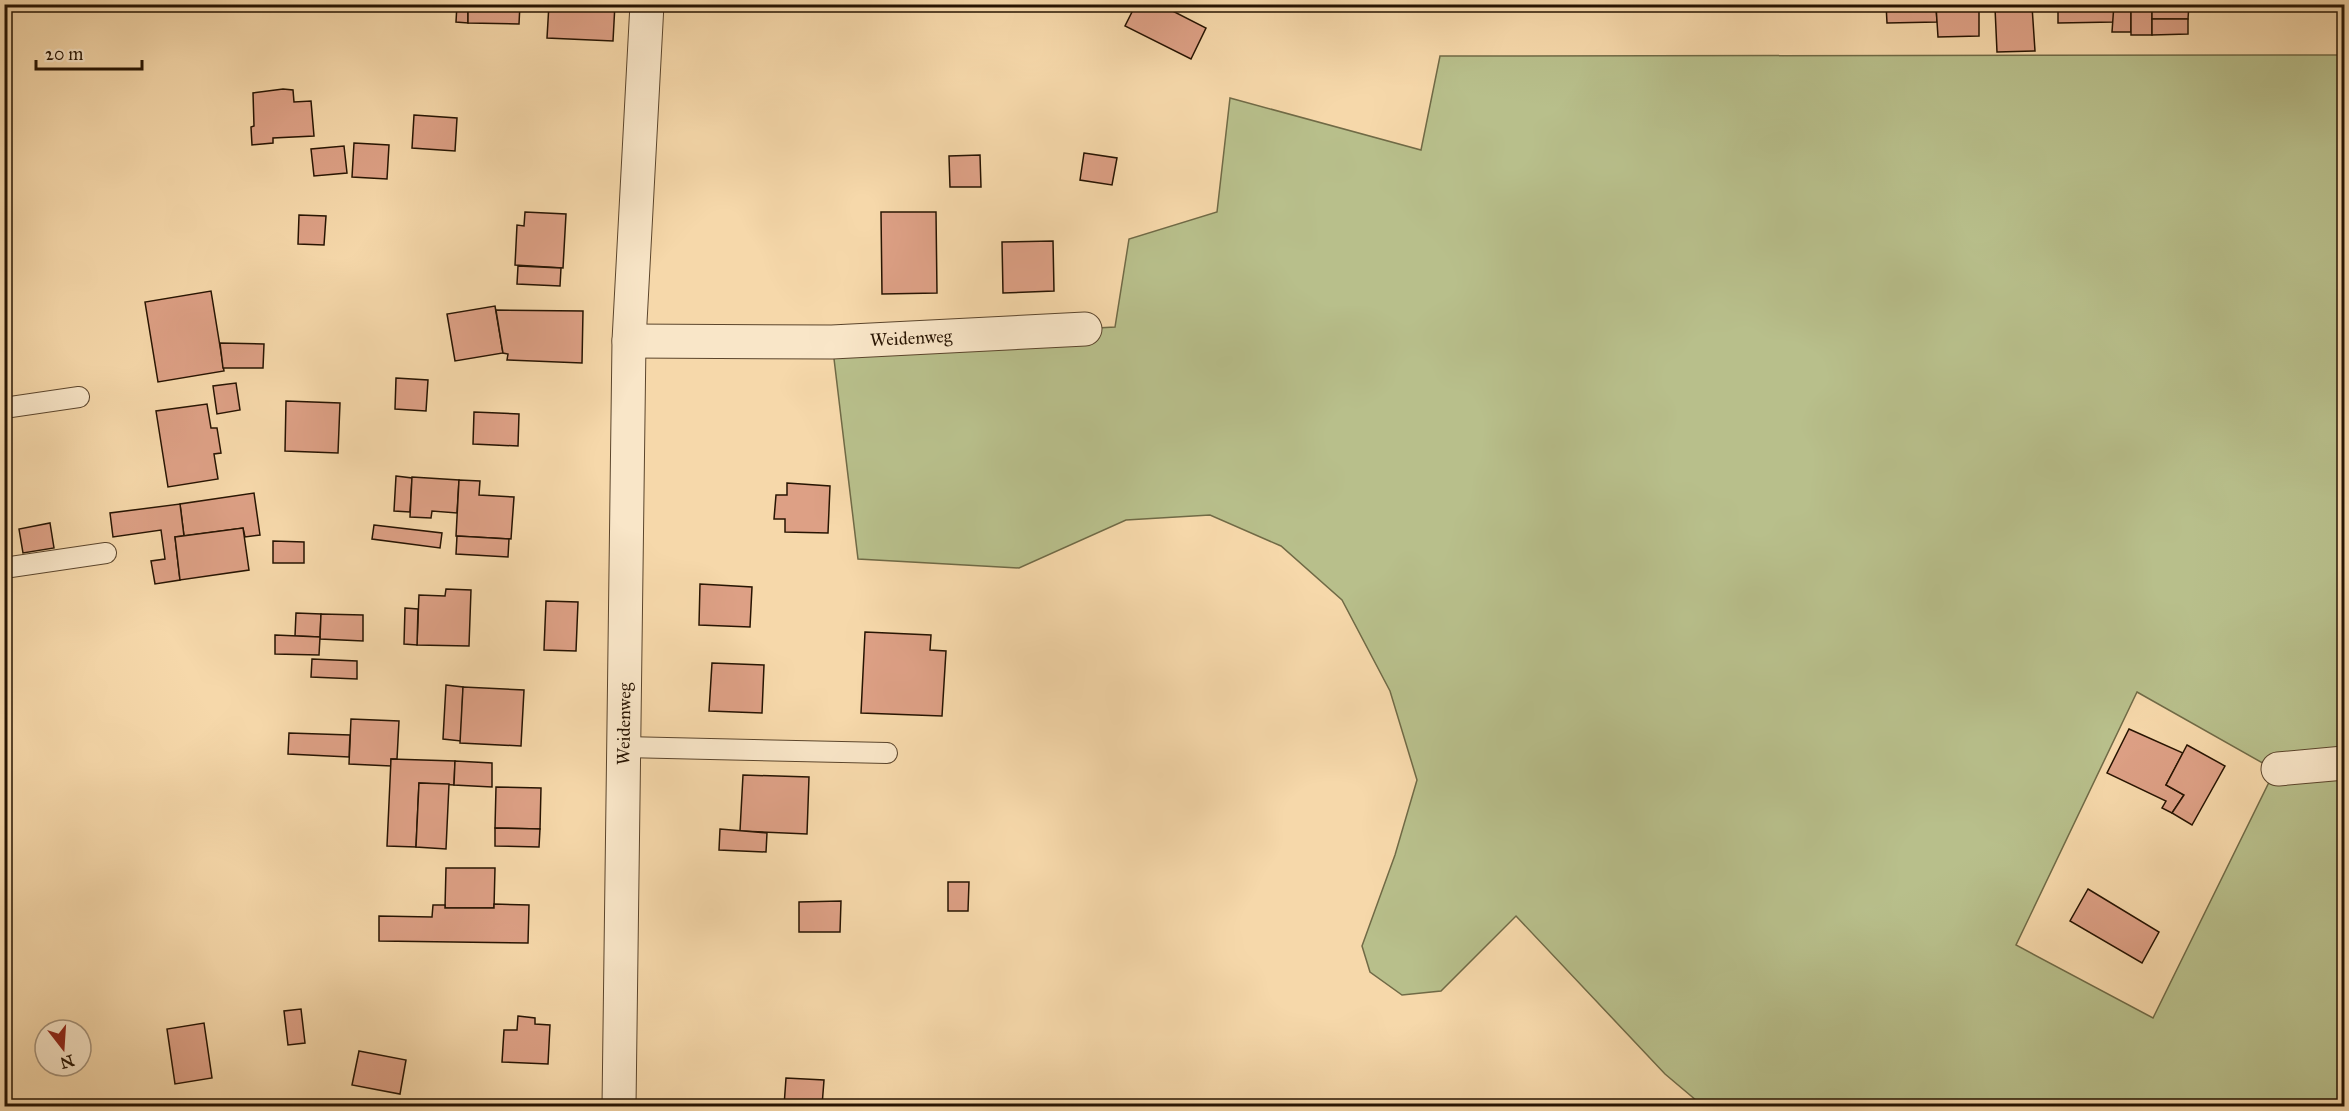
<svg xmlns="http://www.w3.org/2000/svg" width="2349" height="1111" font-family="'IM FELL Great Primer',serif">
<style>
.green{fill:#b8bf8b;stroke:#706a46;stroke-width:1.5;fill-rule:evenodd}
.building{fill:#dda085;stroke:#271402;stroke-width:1.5}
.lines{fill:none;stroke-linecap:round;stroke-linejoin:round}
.lane-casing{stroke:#5b452c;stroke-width:22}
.street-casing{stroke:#5b452c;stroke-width:35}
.lane{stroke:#f9e6c8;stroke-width:20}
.street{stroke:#f9e6c8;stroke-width:33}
.labels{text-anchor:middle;stroke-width:4.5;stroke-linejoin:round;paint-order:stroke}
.street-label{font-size:18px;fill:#271402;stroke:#f9e6c8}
</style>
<rect width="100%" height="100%" fill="#f6d8aa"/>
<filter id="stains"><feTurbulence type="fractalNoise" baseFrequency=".00333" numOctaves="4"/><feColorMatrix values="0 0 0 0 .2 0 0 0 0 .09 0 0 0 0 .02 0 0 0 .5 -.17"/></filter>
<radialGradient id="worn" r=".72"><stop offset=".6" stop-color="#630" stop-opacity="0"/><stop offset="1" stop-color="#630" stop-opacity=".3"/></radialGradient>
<path class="green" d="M 2344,55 L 2344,1106 L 1703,1106 L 1665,1074 L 1516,916 L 1441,991 L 1402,995 L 1370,972 L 1362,946 L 1395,855 L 1417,780 L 1390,691 L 1342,600 L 1281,546 L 1210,515 L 1126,520 L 1019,568 L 858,559 L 832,342 L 1115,327 L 1129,239 L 1217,212 L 1230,98 L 1421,150 L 1440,56 ZM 2137,692 L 2275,770 L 2153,1018 L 2016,945 Z"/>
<g class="building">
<polygon points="457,4 468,4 468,23 456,22"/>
<polygon points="468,4 520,4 519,24 468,23"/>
<polygon points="549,4 615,4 613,41 547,38"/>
<polygon points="1136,4 1159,4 1206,28 1191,59 1125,26"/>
<polygon points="1271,4 1294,4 1294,7 1272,8"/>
<rect x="1749" y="4" width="28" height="5"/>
<polygon points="1886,4 1936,6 1937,22 1887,23"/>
<polygon points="2004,4 2032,4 2032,6 2004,7"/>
<polygon points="2058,4 2114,4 2114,22 2058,23"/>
<polygon points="2114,4 2131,4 2131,32 2112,32"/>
<rect x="2131" y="4" width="21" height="31"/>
<polygon points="2152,4 2189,4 2188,19 2152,19"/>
<polygon points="2256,4 2305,4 2305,7 2256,6"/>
<polygon points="1936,6 1979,7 1979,36 1938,37"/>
<polygon points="2032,6 2035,51 1997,52 1995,8"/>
<polygon points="2152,19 2188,19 2188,34 2152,35"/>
<polygon points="283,89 293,90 294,102 311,101 314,136 273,138 273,143 252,145 251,127 254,126 253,93"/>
<polygon points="414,115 457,118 455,151 412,148"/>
<polygon points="354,143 389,145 387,179 352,177"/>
<polygon points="344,146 347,173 314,176 311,149"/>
<polygon points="1084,153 1117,158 1112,185 1080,180"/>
<polygon points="980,155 981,187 950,187 949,156"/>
<polygon points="525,212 566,214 563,268 515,265 517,225 524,226"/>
<polygon points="881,212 936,212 937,293 882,294"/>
<polygon points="299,215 326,216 324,245 298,244"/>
<polygon points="1053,241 1054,291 1003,293 1002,242"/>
<polygon points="518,266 561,268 560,286 517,284"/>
<polygon points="211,291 224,371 158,382 145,302"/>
<polygon points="495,306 503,353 455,361 447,314"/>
<polygon points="496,310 583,311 582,363 507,360 508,354 503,353"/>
<polygon points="220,343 264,344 263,368 223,368"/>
<polygon points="396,378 428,380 426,411 395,409"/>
<polygon points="236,383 240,410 217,414 213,386"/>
<polygon points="286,401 340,403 338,453 285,451"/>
<polygon points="207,404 211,428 217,428 221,453 214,454 218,479 168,487 156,411"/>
<polygon points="474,412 519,414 518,446 473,444"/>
<polygon points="396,476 412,478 410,512 394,511"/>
<polygon points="412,477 459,480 457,513 432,511 431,518 410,517"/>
<polygon points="459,480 480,481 479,495 514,497 511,539 456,536"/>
<polygon points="787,483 830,486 828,533 785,532 785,519 774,519 776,495 787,495"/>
<polygon points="254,493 260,535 245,537 243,528 184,536 180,504"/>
<polygon points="180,504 184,536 175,537 180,580 155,584 151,561 165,559 161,530 113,537 110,513"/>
<polygon points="50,523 54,548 23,553 19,529"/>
<polygon points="374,525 442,533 440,548 372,539"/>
<polygon points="243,528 249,570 180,580 175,537"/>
<polygon points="457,536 509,539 508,557 456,554"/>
<polygon points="273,541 304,542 304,563 273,563"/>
<polygon points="700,584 752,587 750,627 699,625"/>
<polygon points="446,589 471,590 469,646 417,645 419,595 445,596"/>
<polygon points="546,601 578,602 576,651 544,650"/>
<polygon points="405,608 418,609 417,645 404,644"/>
<polygon points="296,613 321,614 320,637 295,636"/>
<polygon points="321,614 363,615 363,641 320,639"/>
<polygon points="865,632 931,635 930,650 946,651 942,716 861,713"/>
<polygon points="275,635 320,637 319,655 275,654"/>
<polygon points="312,659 357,661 357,679 311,677"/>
<polygon points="712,663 764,665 762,713 709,711"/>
<polygon points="446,685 463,687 461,741 443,739"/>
<polygon points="463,687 524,690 521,746 460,743"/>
<polygon points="351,719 399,721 397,759 391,759 391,766 349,764"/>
<polygon points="2129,729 2183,753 2166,785 2184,795 2172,813 2162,808 2166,801 2107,773"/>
<polygon points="289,733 350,735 349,757 288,754"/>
<polygon points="2187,745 2225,766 2192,825 2172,813 2184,795 2166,785"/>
<polygon points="391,759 455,761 454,785 419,783 416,847 387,846"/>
<polygon points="455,761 492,763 492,787 454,785"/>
<polygon points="743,775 809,777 807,834 740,831"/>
<polygon points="419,783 449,784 446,849 416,847"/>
<polygon points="496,787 541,788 540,829 495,828"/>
<polygon points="495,828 540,829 539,847 495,846"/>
<polygon points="720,829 767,833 766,852 719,850"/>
<polygon points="446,868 495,868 494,908 445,908"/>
<polygon points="948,882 969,882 968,911 948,911"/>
<polygon points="2088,889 2159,932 2142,963 2070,921"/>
<polygon points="841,901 840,932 799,932 799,902"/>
<polygon points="494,904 529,905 528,943 379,941 379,916 432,917 433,905 445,905 445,908 494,908"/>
<polygon points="301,1009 305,1043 288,1045 284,1011"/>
<polygon points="518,1016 535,1018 535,1024 550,1025 548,1064 502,1062 504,1030 517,1030"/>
<polygon points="204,1023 212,1078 175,1084 167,1029"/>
<polygon points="359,1051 406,1060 400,1094 352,1085"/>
<polygon points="786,1078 824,1080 822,1106 784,1106"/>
</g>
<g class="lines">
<defs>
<g id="lane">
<polyline points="4,408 79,397"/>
<polyline points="4,568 106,553"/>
<polyline points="624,747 887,753"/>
</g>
<g id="street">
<polyline points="629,341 832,342 1085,329"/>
<polyline points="2278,769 2344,763"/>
<polyline points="619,1106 629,341 647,4"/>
</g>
</defs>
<use href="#lane" class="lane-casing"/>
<use href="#street" class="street-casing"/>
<use href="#lane" class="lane"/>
<use href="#street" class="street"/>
</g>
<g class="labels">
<g class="street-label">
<text transform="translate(911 338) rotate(-3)" y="6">Weidenweg</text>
<text transform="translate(624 724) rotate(-89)" y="6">Weidenweg</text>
</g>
</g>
<rect width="2349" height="1111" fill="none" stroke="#f6d8aa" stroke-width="24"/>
<rect x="6" y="6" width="2337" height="1099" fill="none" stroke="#271402" stroke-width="3"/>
<rect x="12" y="12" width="2325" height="1087" fill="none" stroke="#271402" stroke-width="1.5"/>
<g transform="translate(63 1048) rotate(163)"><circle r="28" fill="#f9e6c8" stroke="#a59279" stroke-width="1.5"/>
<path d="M0-4.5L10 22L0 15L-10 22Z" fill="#8f2418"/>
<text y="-9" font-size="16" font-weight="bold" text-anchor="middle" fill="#271402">N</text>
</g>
<path d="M36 60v9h106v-9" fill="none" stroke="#271402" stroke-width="3"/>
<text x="45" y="60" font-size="18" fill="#271402" stroke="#f9e6c8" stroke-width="4.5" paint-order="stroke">20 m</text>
<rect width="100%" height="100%" filter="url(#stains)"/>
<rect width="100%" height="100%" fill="url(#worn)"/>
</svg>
